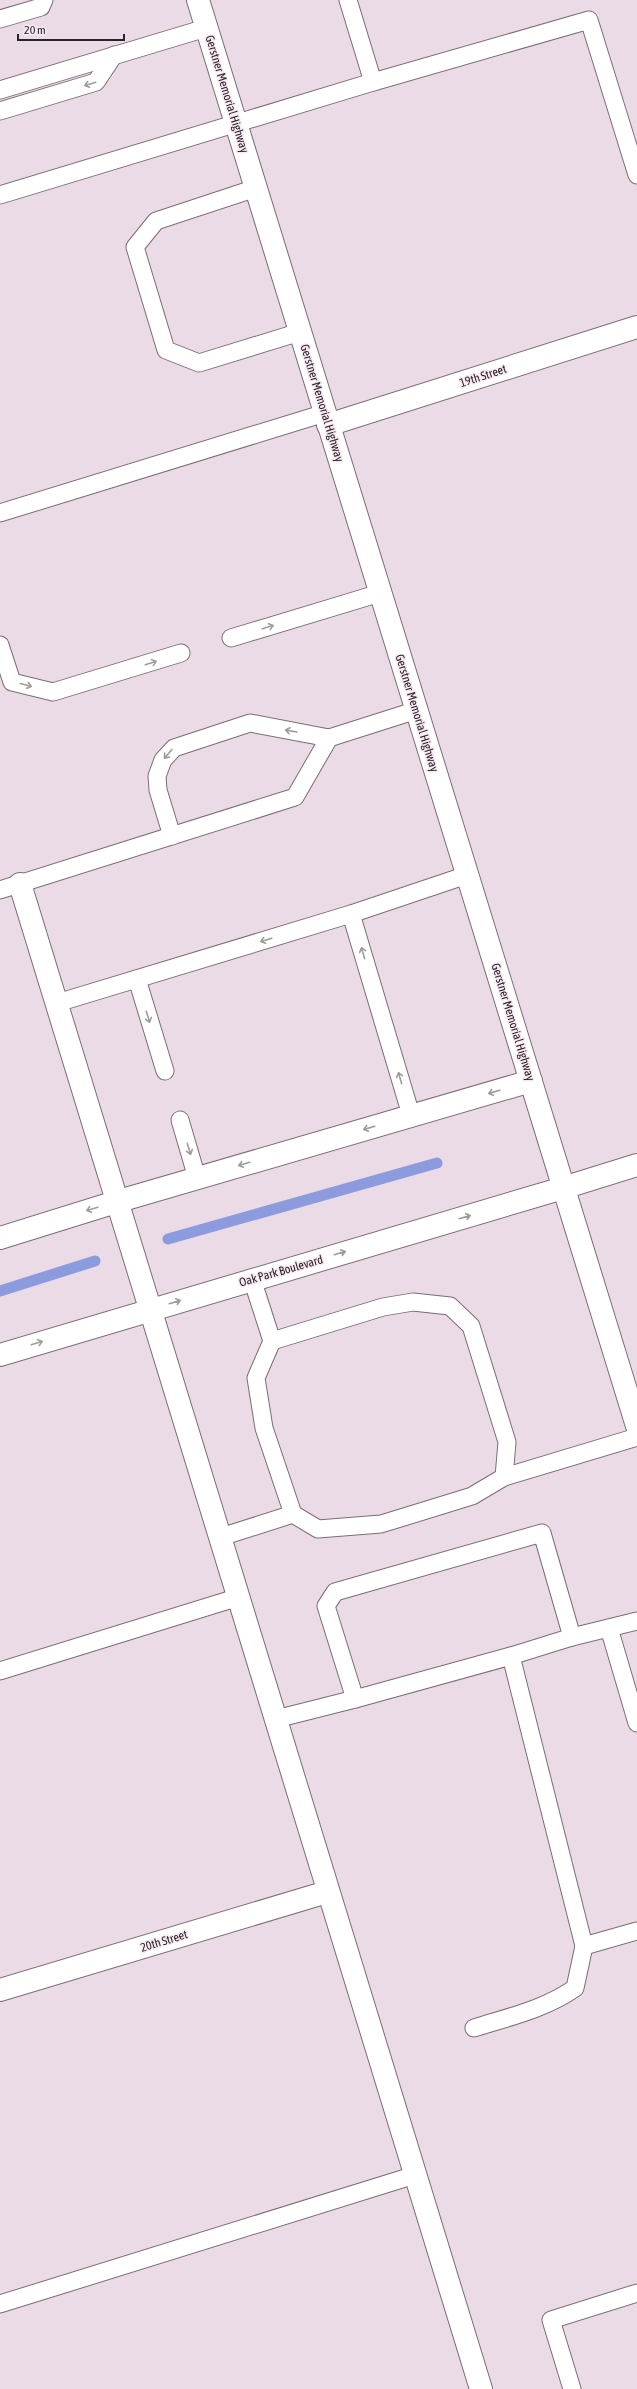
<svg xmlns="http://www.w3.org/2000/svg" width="637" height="2389" font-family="'Asap Condensed',sans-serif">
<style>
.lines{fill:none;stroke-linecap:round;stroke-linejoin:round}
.stream{stroke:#8b9bdd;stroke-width:11}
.lane-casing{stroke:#7b6d77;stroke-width:19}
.street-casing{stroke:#7b6d77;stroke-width:24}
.secondary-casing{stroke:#7b6d77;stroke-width:24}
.primary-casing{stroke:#7b6d77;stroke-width:24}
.lane{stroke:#fff;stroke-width:17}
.street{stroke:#fff;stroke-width:22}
.secondary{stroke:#fff;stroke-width:22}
.primary{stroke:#fff;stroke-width:22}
.oneway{stroke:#9f9c9e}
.labels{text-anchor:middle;stroke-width:3;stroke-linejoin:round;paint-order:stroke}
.street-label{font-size:12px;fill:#292427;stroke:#f8e8f3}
</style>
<rect width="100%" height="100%" fill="#ebdbe6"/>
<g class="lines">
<g class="stream">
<polyline points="168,1239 437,1163"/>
<polyline points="0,1291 95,1261"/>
</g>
<defs>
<g id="lane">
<polyline points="0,19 41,7 44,0"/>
<polyline points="373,82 589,20 637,175"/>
<polyline points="0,90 206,28"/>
<polyline points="0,111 96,82 114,55"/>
<polyline points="256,188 156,221 135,247 166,350 199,363 300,332"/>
<polyline points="0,195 373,82 348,0"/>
<polyline points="0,513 325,413"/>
<polyline points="231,638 380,593"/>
<polyline points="0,645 12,682 53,692 181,653"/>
<polyline points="172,836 158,790 157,776 163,760 174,748 250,723 329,738"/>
<polyline points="0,890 295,797 329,738 417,710"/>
<polyline points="351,914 467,875"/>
<polyline points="137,979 165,1071"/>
<polyline points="57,1003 351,914 411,1115"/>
<polyline points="180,1120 197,1178"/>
<polyline points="252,1279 272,1341 256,1378 264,1428 293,1514 318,1529 381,1524 472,1496 504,1477 507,1442 471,1326 450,1306 413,1302 383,1307 272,1341"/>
<polyline points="504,1477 637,1437"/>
<polyline points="221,1537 293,1514"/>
<polyline points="609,1628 637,1723"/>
<polyline points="511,1656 572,1637"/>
<polyline points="0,1671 239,1597"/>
<polyline points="355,1699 511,1656 584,1946 637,1931"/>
<polyline points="276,1719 355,1699 326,1606 335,1592 542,1533 572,1637 637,1621"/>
<path d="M 474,2028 C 509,2017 545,2009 575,1988 L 584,1946"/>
<polyline points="0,2304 415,2175"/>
<polyline points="572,2389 551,2320 637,2293"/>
</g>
<g id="street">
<polyline points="328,425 637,327"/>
<path d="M 20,884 C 178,1385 325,1888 481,2389"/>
<polyline points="563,1188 637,1165"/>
<polyline points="0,1990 327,1892"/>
</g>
<g id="secondary">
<polyline points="0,1238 119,1201 531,1081"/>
<polyline points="0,1355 563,1188"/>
</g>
<polyline id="primary" points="198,0 637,1426"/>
</defs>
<use href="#lane" class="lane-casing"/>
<use href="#street" class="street-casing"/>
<use href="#secondary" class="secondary-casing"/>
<use href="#primary" class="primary-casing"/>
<use href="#lane" class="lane"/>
<use href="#street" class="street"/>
<use href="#secondary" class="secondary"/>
<use href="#primary" class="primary"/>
</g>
<defs><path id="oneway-shaft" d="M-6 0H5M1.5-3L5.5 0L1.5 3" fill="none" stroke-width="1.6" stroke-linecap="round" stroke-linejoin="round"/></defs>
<g class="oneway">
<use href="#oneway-shaft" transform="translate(90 84) rotate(163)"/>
<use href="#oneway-shaft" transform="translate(268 627) rotate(-17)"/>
<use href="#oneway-shaft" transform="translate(151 663) rotate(-17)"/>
<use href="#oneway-shaft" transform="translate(26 685) rotate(15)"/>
<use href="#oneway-shaft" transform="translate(291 731) rotate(-170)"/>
<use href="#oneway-shaft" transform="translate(168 754) rotate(131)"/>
<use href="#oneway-shaft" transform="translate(266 940) rotate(163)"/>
<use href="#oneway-shaft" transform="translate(363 953) rotate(-106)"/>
<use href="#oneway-shaft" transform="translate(148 1017) rotate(73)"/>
<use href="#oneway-shaft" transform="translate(400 1078) rotate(-106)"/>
<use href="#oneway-shaft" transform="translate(494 1092) rotate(164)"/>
<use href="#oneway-shaft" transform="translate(369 1128) rotate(164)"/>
<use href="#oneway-shaft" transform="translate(189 1149) rotate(73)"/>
<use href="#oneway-shaft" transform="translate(244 1164) rotate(164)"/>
<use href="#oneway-shaft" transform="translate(92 1209) rotate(163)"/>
<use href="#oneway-shaft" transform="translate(465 1217) rotate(-16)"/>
<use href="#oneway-shaft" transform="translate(340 1253) rotate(-16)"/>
<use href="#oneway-shaft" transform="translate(175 1302) rotate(-16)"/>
<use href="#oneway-shaft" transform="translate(37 1343) rotate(-17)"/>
</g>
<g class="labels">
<g class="street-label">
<text transform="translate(227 94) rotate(73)" y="4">Gerstner Memorial Highway</text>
<text transform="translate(483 376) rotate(-18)" y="4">19th Street</text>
<text transform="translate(322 403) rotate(73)" y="4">Gerstner Memorial Highway</text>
<text transform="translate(417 713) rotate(73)" y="4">Gerstner Memorial Highway</text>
<text transform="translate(513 1022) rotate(73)" y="4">Gerstner Memorial Highway</text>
<text transform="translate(281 1271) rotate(-16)" y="4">Oak Park Boulevard</text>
<text transform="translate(164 1941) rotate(-17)" y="4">20th Street</text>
</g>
</g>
<path d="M18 34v6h106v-6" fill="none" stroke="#292427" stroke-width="2"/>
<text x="24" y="34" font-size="12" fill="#292427" stroke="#f8e8f3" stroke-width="3" paint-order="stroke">20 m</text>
</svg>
